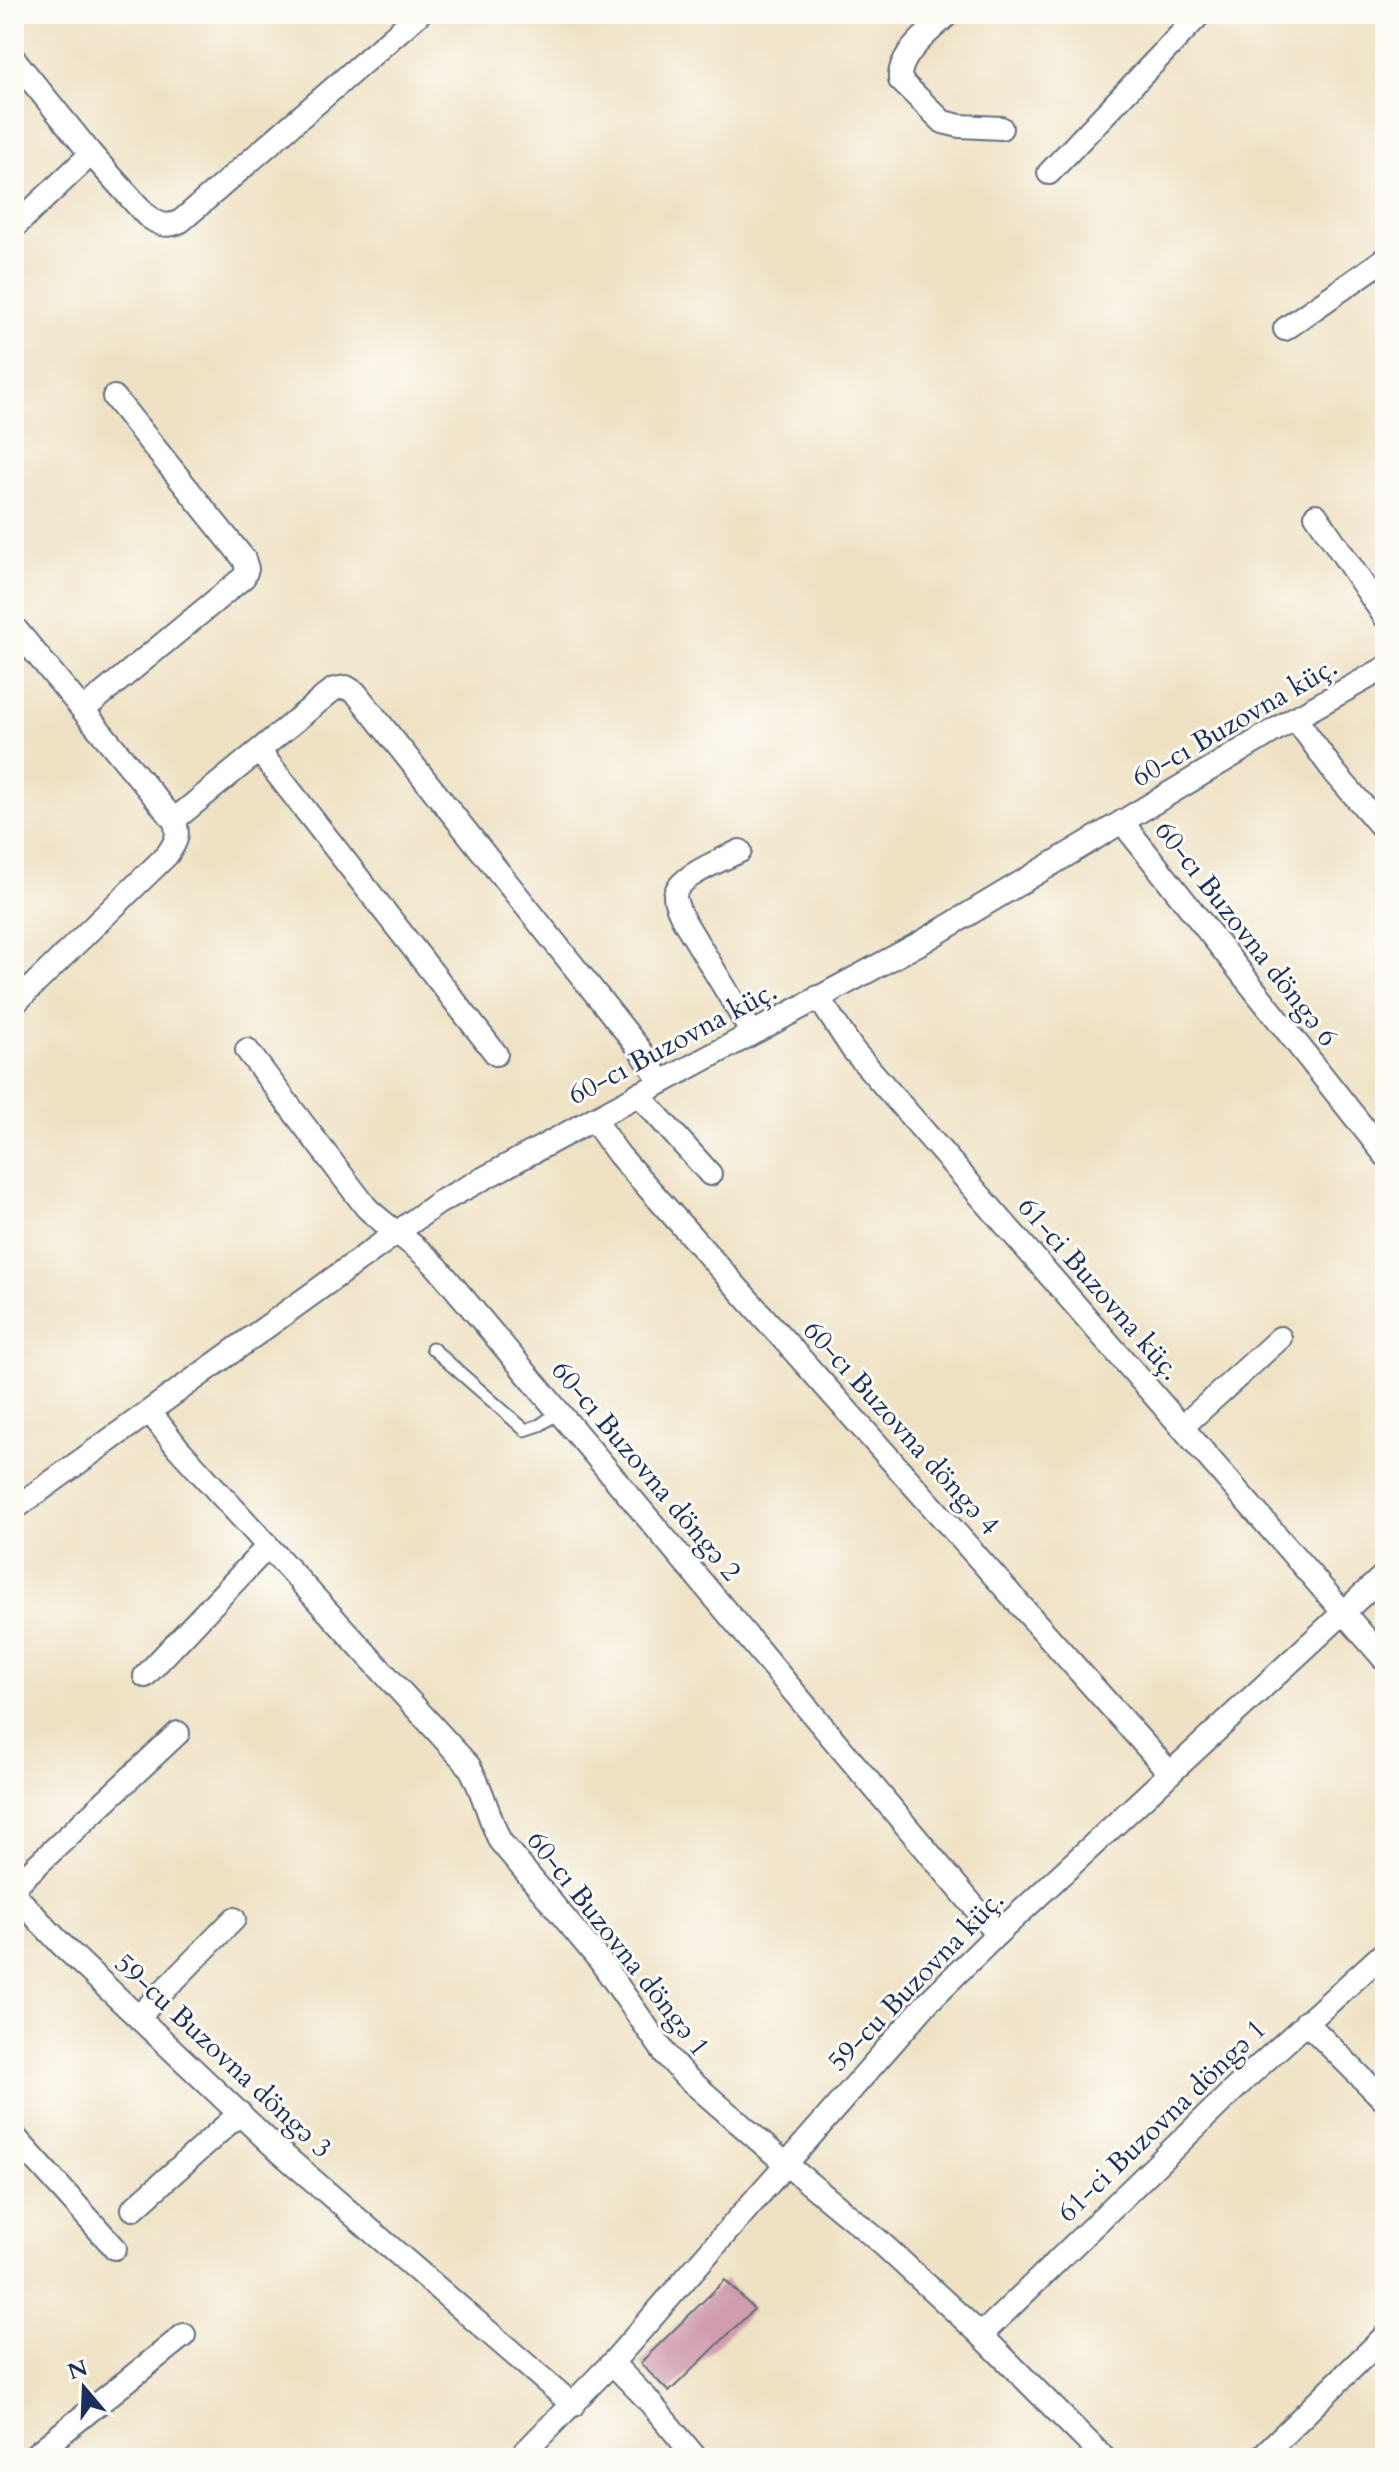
<svg xmlns="http://www.w3.org/2000/svg" width="1399" height="2472" font-family="Cardo,serif">
<style>
.building{fill:#d09dad}
.lines{fill:none;stroke-linecap:round;stroke-linejoin:round}
.service-casing{stroke:#656e82;stroke-width:15}
.minor-casing{stroke:#656e82;stroke-width:26}
.service{stroke:#fff;stroke-width:11}
.minor{stroke:#fff;stroke-width:22}
.labels{text-anchor:middle;stroke-width:6;stroke-linejoin:round;paint-order:stroke}
.street-label{font-size:28px;fill:#1b2f5e;stroke:#fdfcf7}
</style>
<rect width="100%" height="100%" fill="#fdfcf7"/>
<filter id="ink" filterUnits="userSpaceOnUse"><feTurbulence type="fractalNoise" baseFrequency=".0125" numOctaves="2"/><feDisplacementMap in="SourceGraphic" scale="16" xChannelSelector="R" yChannelSelector="G"/><feConvolveMatrix kernelMatrix="1 2 1 2 8 2 1 2 1" color-interpolation-filters="sRGB"/></filter>
<filter id="wash" filterUnits="userSpaceOnUse"><feTurbulence type="fractalNoise" baseFrequency=".006" numOctaves="4" result="noise"/><feDisplacementMap in="SourceGraphic" scale="32" xChannelSelector="R" yChannelSelector="G"/><feGaussianBlur stdDeviation="1.8" result="paint"/><feColorMatrix in="noise" values="0 0 0 0 0 0 0 0 0 0 0 0 0 0 0 0 0 1.4 0 .05"/><feComposite in="paint" operator="in"/></filter>
<g filter="url(#wash)">
<rect width="100%" height="100%" fill="#efe2c4"/>
<g id="blocks">
<polygon class="building" points="725,2280 754,2309 669,2392 640,2363"/>
</g>
</g>
<g filter="url(#ink)">
<use href="#blocks" fill-opacity="0" stroke="#656e82" stroke-width="2"/>
<g class="lines">
<defs>
<polyline id="service" points="432,1348 525,1430 540,1425 559,1412"/>
<g id="minor">
<path d="M 948,14 C 931,31 898,54 900,80 L 943,122 L 960,126 L 1001,128"/>
<path d="M 14,59 L 91,154 L 146,215 C 159,225 167,228 181,221 L 419,14"/>
<polyline points="1049,173 1200,14"/>
<polyline points="14,227 91,154"/>
<polyline points="1285,329 1385,259"/>
<polyline points="1316,515 1385,617"/>
<path d="M 14,627 L 174,820 C 180,835 176,842 167,855 L 14,1004"/>
<polyline points="83,710 244,577 247,569 244,559 114,397"/>
<polyline points="1295,718 1335,773 1385,831"/>
<polyline points="260,752 496,1054"/>
<polyline points="174,820 334,689 346,687 356,693 638,1047 661,1081"/>
<polyline points="1122,822 1385,1155"/>
<path d="M 740,851 C 724,859 676,877 675,896 C 675,904 680,912 683,919 L 752,1033"/>
<polyline points="818,997 853,1050 1385,1660"/>
<path d="M 247,1050 L 366,1207 C 388,1229 416,1244 438,1268 L 997,1934"/>
<polyline points="638,1094 710,1174"/>
<polyline points="593,1119 619,1155 1170,1773"/>
<path d="M 150,1412 L 178,1448 L 469,1766 C 483,1790 488,1816 500,1841 L 601,1962 L 666,2055 L 685,2076 L 786,2164 L 879,2241 L 981,2335 L 1104,2458"/>
<polyline points="1182,1427 1280,1338"/>
<polyline points="14,1509 438,1203 922,942 1295,718 1385,668"/>
<polyline points="145,1676 268,1546"/>
<polyline points="178,1733 20,1881 15,1888 16,1896 62,1945 279,2151 573,2405"/>
<polyline points="139,2016 234,1919"/>
<polyline points="1306,2022 1385,2101"/>
<polyline points="14,2136 115,2248"/>
<polyline points="133,2209 240,2113"/>
<polyline points="981,2335 1247,2077 1385,1952"/>
<polyline points="612,2363 647,2399 696,2458"/>
<polyline points="31,2458 184,2335"/>
<polyline points="519,2458 612,2363 928,2002 997,1934 1385,1574"/>
<polyline points="1260,2458 1385,2336"/>
</g>
</defs>
<use href="#service" class="service-casing"/>
<use href="#minor" class="minor-casing"/>
<use href="#service" class="service"/>
<use href="#minor" class="minor"/>
</g>
</g>
<g class="labels">
<g class="street-label">
<text transform="translate(1234 721) rotate(-30)" y="10">60-cı Buzovna küç.</text>
<text transform="translate(1247 933) rotate(52)" y="10">60-cı Buzovna döngə 6</text>
<text transform="translate(672 1042) rotate(-28)" y="10">60-cı Buzovna küç.</text>
<text transform="translate(1100 1288) rotate(49)" y="10">61-ci Buzovna küç.</text>
<text transform="translate(902 1427) rotate(48)" y="10">60-cı Buzovna döngə 4</text>
<text transform="translate(647 1470) rotate(50)" y="10">60-cı Buzovna döngə 2</text>
<text transform="translate(619 1943) rotate(52)" y="10">60-cı Buzovna döngə 1</text>
<text transform="translate(915 1980) rotate(-46)" y="10">59-cu Buzovna küç.</text>
<text transform="translate(224 2055) rotate(43)" y="10">59-cu Buzovna döngə 3</text>
<text transform="translate(1161 2120) rotate(-44)" y="10">61-ci Buzovna döngə 1</text>
</g>
</g>
<rect width="1399" height="2472" fill="none" stroke="#fdfcf7" stroke-width="48"/>
<g transform="translate(84 2388) rotate(341)" stroke="#fdfcf7" stroke-width="6" paint-order="stroke">
<path d="M0-6L14 30L0 20L-14 30Z" fill="#1b2f5e"/>
<text y="-12" font-size="22" font-weight="bold" text-anchor="middle" fill="#1b2f5e">N</text>
</g>
</svg>
